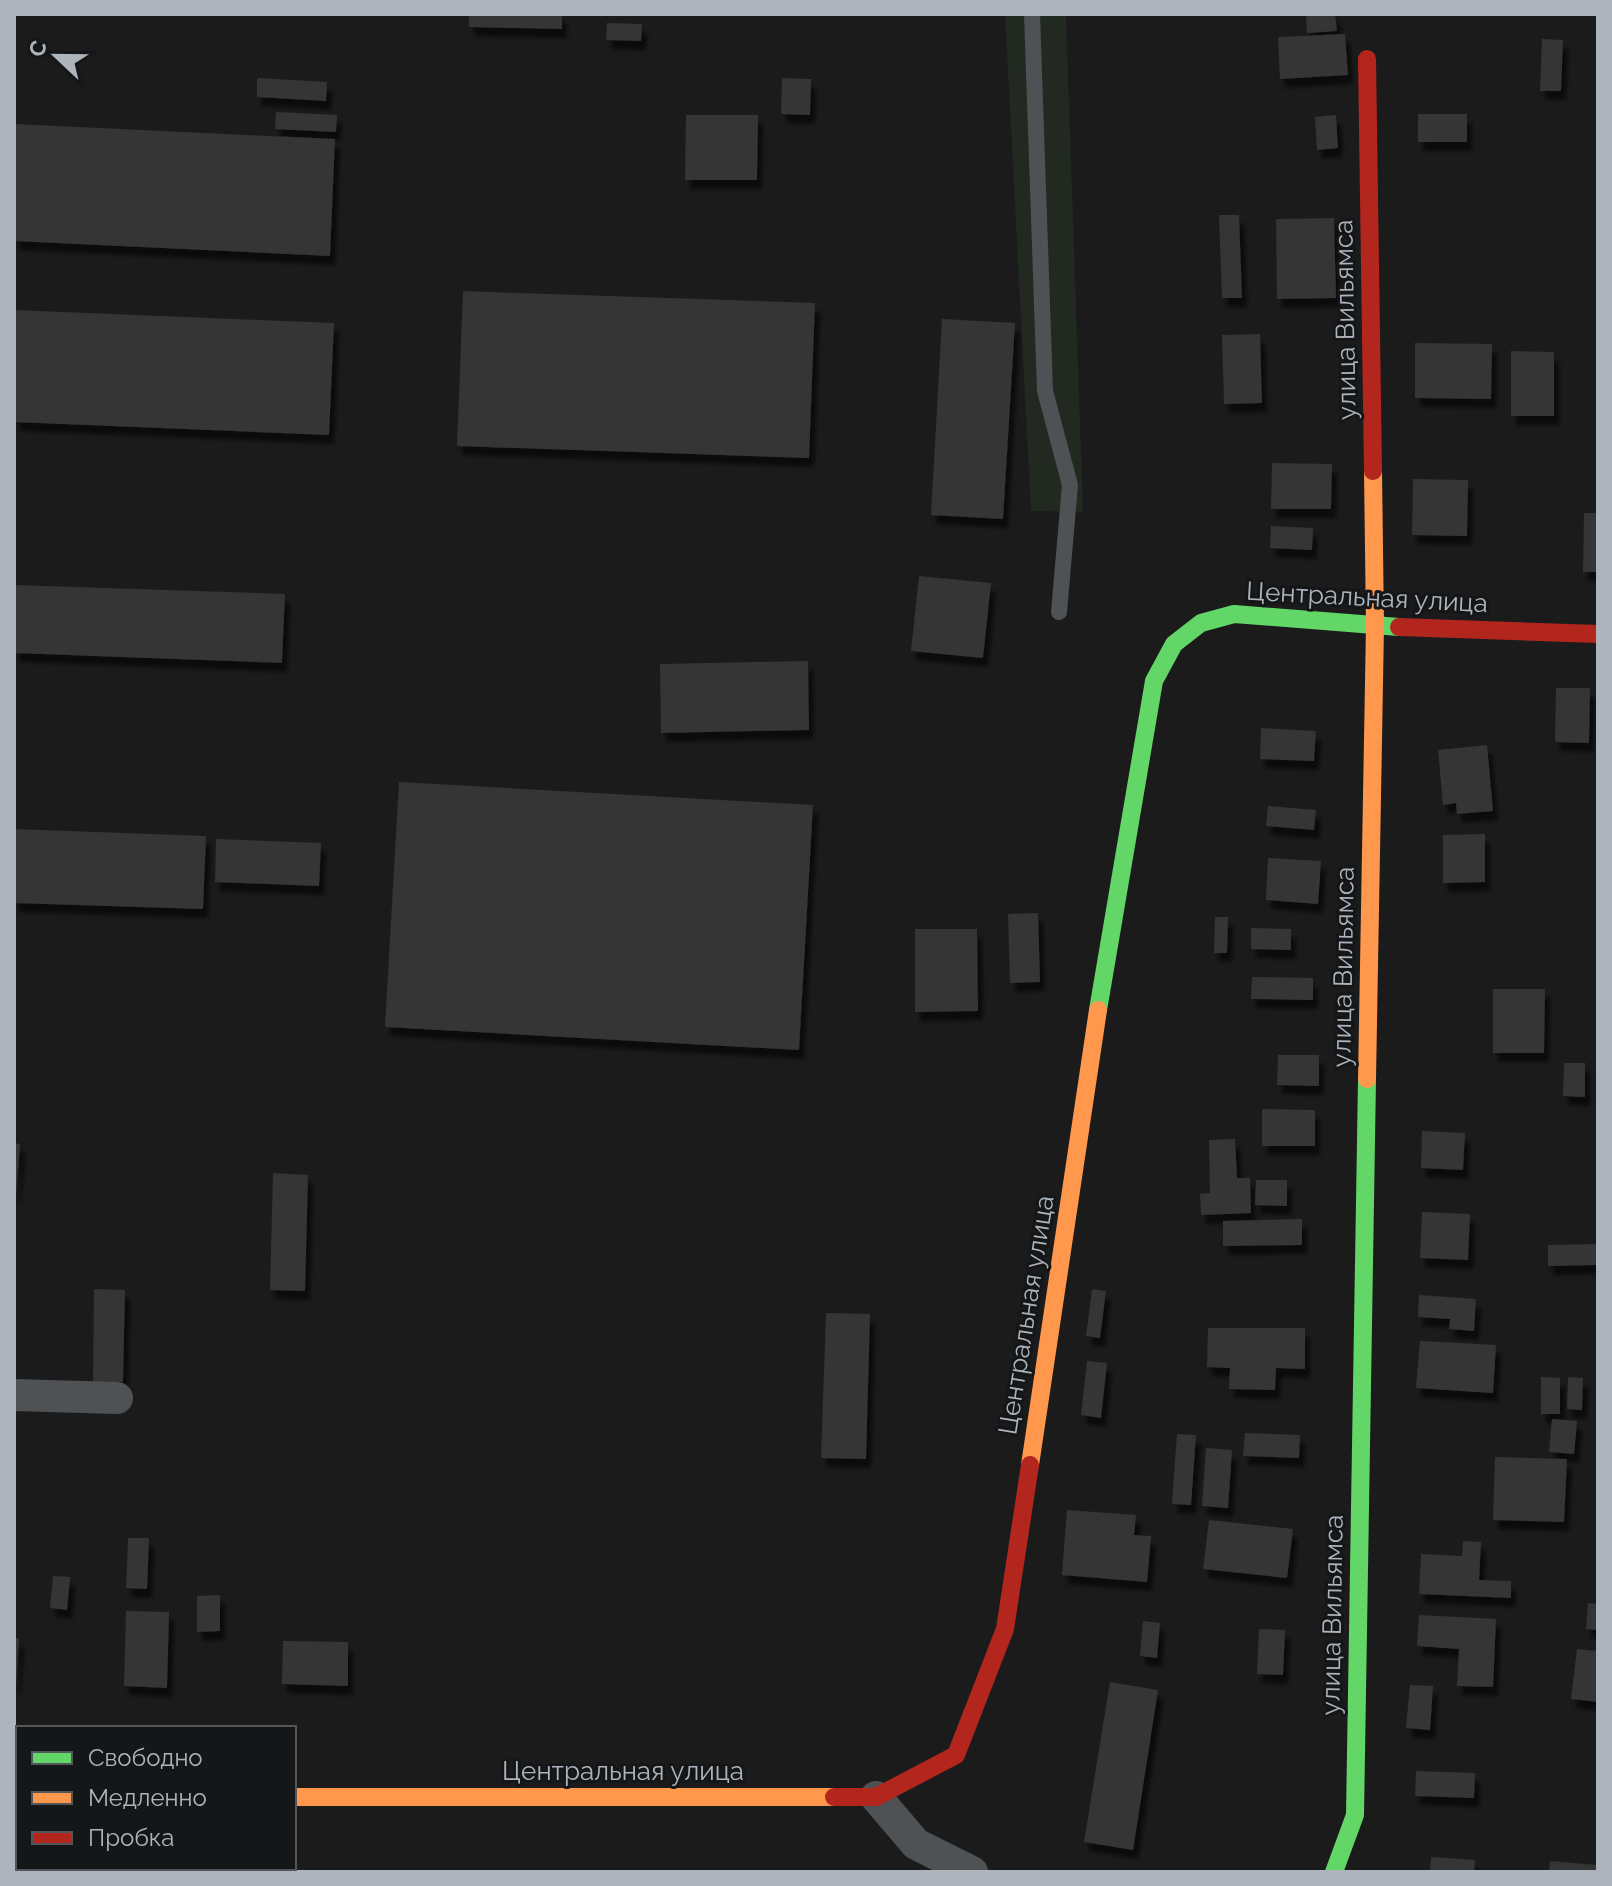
<svg xmlns="http://www.w3.org/2000/svg" width="1612" height="1886" font-family="Raleway,sans-serif">
<style>
.green{fill:#212921}
.building{fill:#343536;filter:url(#shadow)}
.lines{fill:none;stroke-linecap:round;stroke-linejoin:round}
.lane{stroke:#4f5255;stroke-width:16}
.street{stroke:#4f5255;stroke-width:32}
.fast{stroke:#63d668;stroke-width:18}
.slow{stroke:#ff974d;stroke-width:18}
.jam{stroke:#b3261e;stroke-width:18}
.labels{text-anchor:middle;stroke-width:6;stroke-linejoin:round;paint-order:stroke}
.street-label{font-size:26px;fill:#adb4bc;stroke:#151618}
</style>
<defs>
<filter id="shadow"><feDropShadow dx="5" dy="9" stdDeviation="2" flood-color="#0009"/></filter>
</defs>
<rect width="100%" height="100%" fill="#1b1b1c"/>
<polygon class="green" points="1005,14 1066,14 1083,512 1031,511"/>
<g class="building">
<polygon points="469,14 562,14 562,29 469,27"/>
<polygon points="1335,14 1337,31 1307,33 1306,15"/>
<polygon points="607,23 642,24 641,41 606,40"/>
<polygon points="1345,34 1348,75 1280,79 1278,37"/>
<polygon points="1542,39 1563,40 1561,91 1540,91"/>
<polygon points="257,78 327,82 326,101 257,97"/>
<polygon points="782,78 811,79 810,115 781,114"/>
<polygon points="276,112 337,115 336,132 275,129"/>
<rect x="1418" y="114" width="49" height="28"/>
<polygon points="686,115 758,115 757,180 685,180"/>
<polygon points="1336,115 1338,148 1317,150 1315,117"/>
<polygon points="14,124 335,139 330,256 14,241"/>
<polygon points="1219,215 1239,215 1242,298 1222,298"/>
<polygon points="1334,218 1336,298 1277,299 1276,219"/>
<polygon points="463,291 815,303 809,458 457,446"/>
<polygon points="14,310 334,323 329,435 14,422"/>
<polygon points="942,319 1015,323 1003,519 931,515"/>
<polygon points="1260,334 1262,403 1224,404 1222,335"/>
<polygon points="1415,343 1492,344 1491,399 1415,398"/>
<polygon points="1511,351 1554,352 1554,416 1511,416"/>
<polygon points="1272,463 1332,464 1331,509 1271,509"/>
<polygon points="1413,479 1468,480 1467,536 1412,535"/>
<polygon points="1584,513 1598,513 1598,572 1583,572"/>
<polygon points="1271,526 1313,528 1312,550 1270,548"/>
<polygon points="919,576 991,583 983,658 911,651"/>
<polygon points="14,585 285,594 282,663 14,653"/>
<polygon points="808,661 809,730 661,733 660,664"/>
<polygon points="1556,688 1590,688 1589,743 1555,742"/>
<polygon points="1261,728 1316,731 1314,761 1260,759"/>
<polygon points="1487,745 1493,811 1457,814 1456,803 1443,805 1438,750"/>
<polygon points="399,782 813,805 799,1050 385,1027"/>
<polygon points="1268,806 1316,810 1314,830 1266,826"/>
<polygon points="14,829 206,836 203,909 14,903"/>
<polygon points="1485,834 1485,882 1443,883 1443,835"/>
<polygon points="216,839 321,843 319,886 215,882"/>
<polygon points="1268,858 1321,861 1318,904 1266,900"/>
<polygon points="1038,913 1040,982 1010,983 1008,914"/>
<polygon points="1215,917 1228,917 1227,953 1214,953"/>
<polygon points="1251,928 1291,929 1291,950 1251,949"/>
<polygon points="915,929 977,929 978,1011 915,1012"/>
<polygon points="1252,977 1313,978 1313,1000 1251,999"/>
<polygon points="1493,989 1545,989 1544,1053 1493,1053"/>
<polygon points="1278,1055 1319,1055 1319,1086 1277,1085"/>
<polygon points="1564,1063 1585,1063 1585,1097 1563,1096"/>
<polygon points="1262,1109 1315,1110 1315,1146 1262,1146"/>
<polygon points="1422,1131 1465,1133 1463,1170 1421,1168"/>
<polygon points="1235,1139 1237,1178 1250,1178 1251,1213 1201,1215 1200,1194 1210,1193 1209,1140"/>
<polygon points="14,1143 20,1144 16,1194 14,1194"/>
<polygon points="273,1173 308,1175 305,1291 270,1290"/>
<polygon points="1256,1180 1287,1180 1287,1206 1255,1205"/>
<polygon points="1422,1212 1470,1214 1468,1260 1420,1258"/>
<polygon points="1302,1219 1302,1245 1223,1246 1223,1221"/>
<polygon points="1598,1244 1598,1265 1548,1266 1548,1245"/>
<polygon points="94,1289 125,1290 123,1382 93,1382"/>
<polygon points="1092,1289 1106,1291 1100,1338 1086,1336"/>
<polygon points="1419,1295 1476,1299 1474,1331 1449,1329 1450,1319 1418,1317"/>
<polygon points="826,1313 870,1314 866,1459 821,1458"/>
<polygon points="1208,1328 1305,1328 1305,1369 1276,1368 1275,1390 1229,1389 1230,1368 1207,1367"/>
<polygon points="1420,1341 1496,1345 1493,1393 1416,1388"/>
<polygon points="1087,1361 1107,1363 1101,1418 1081,1415"/>
<polygon points="1541,1377 1560,1378 1560,1414 1541,1414"/>
<polygon points="1568,1377 1583,1378 1582,1410 1567,1409"/>
<polygon points="1552,1419 1577,1421 1574,1454 1549,1452"/>
<polygon points="1245,1433 1300,1435 1299,1458 1243,1456"/>
<polygon points="1177,1434 1196,1435 1191,1505 1172,1504"/>
<polygon points="1206,1448 1232,1450 1228,1508 1202,1506"/>
<polygon points="1495,1457 1567,1459 1564,1522 1493,1520"/>
<polygon points="1067,1510 1136,1515 1134,1535 1151,1536 1147,1582 1062,1575"/>
<polygon points="1209,1520 1293,1529 1287,1578 1203,1569"/>
<polygon points="128,1538 149,1538 147,1589 126,1588"/>
<polygon points="1463,1541 1481,1542 1479,1580 1511,1581 1511,1598 1419,1594 1421,1554 1462,1556"/>
<polygon points="53,1576 70,1577 67,1610 50,1608"/>
<polygon points="220,1595 220,1631 197,1632 197,1596"/>
<polygon points="1588,1603 1598,1604 1598,1630 1586,1629"/>
<polygon points="126,1611 169,1612 167,1688 124,1686"/>
<polygon points="1419,1615 1496,1619 1493,1687 1457,1686 1459,1649 1417,1646"/>
<polygon points="1143,1621 1160,1623 1157,1658 1140,1656"/>
<polygon points="1259,1629 1285,1630 1283,1675 1257,1674"/>
<polygon points="14,1638 19,1638 16,1686 14,1686"/>
<polygon points="283,1641 348,1642 348,1686 282,1684"/>
<polygon points="1577,1649 1598,1651 1598,1702 1571,1699"/>
<polygon points="1110,1682 1158,1690 1133,1850 1084,1842"/>
<polygon points="1410,1685 1433,1686 1430,1730 1406,1728"/>
<polygon points="1416,1771 1475,1773 1474,1798 1415,1796"/>
<polygon points="1431,1857 1475,1860 1474,1872 1430,1872"/>
<polygon points="1550,1861 1598,1865 1598,1872 1549,1872"/>
</g>
<g class="lines">
<polyline class="lane" points="1032,14 1045,391 1070,485 1059,612"/>
<g class="street">
<polyline points="14,1395 117,1398"/>
<polyline points="876,1797 916,1844 972,1872"/>
</g>
<g class="fast">
<polyline points="1098,1010 1154,681 1174,644 1201,623 1234,614 1399,627"/>
<polyline points="1334,1872 1355,1815 1367,1079"/>
</g>
<g class="slow">
<polyline points="1367,1079 1375,626 1373,471"/>
<polyline points="1030,1465 1098,1010"/>
<polyline points="14,1792 18,1792"/>
<polyline points="294,1797 834,1797"/>
</g>
<g class="jam">
<polyline points="1367,59 1373,471"/>
<polyline points="1399,627 1598,634"/>
<polyline points="834,1797 876,1797 956,1755 1005,1629 1030,1465"/>
</g>
</g>
<g class="labels">
<g class="street-label">
<text transform="translate(1345 320) rotate(-91)" y="9">улица Вильямса</text>
<text transform="translate(1367 597) rotate(3)" y="9">Центральная улица</text>
<text transform="translate(1343 967) rotate(-89)" y="9">улица Вильямса</text>
<text transform="translate(1026 1315) rotate(-81)" y="9">Центральная улица</text>
<text transform="translate(1332 1615) rotate(-89)" y="9">улица Вильямса</text>
<text x="623" y="1780">Центральная улица</text>
</g>
</g>
<rect width="1612" height="1886" fill="none" stroke="#adb4bc" stroke-width="32"/>
<rect x="16" y="1726" width="280" height="144" fill="#151618" stroke="#52555a" stroke-width="2"/>
<rect x="32" y="1752" width="40" height="12" fill="#63d668" stroke="#52555a" stroke-width="2"/>
<text x="88" y="1766" font-size="24" fill="#adb4bc">Свободно</text>
<rect x="32" y="1792" width="40" height="12" fill="#ff974d" stroke="#52555a" stroke-width="2"/>
<text x="88" y="1806" font-size="24" fill="#adb4bc">Медленно</text>
<rect x="32" y="1832" width="40" height="12" fill="#b3261e" stroke="#52555a" stroke-width="2"/>
<text x="88" y="1846" font-size="24" fill="#adb4bc">Пробка</text>
<g transform="translate(56 56) rotate(292)" stroke="#151618" stroke-width="6" paint-order="stroke">
<path d="M0-6L14 30L0 20L-14 30Z" fill="#adb4bc"/>
<text y="-12" font-size="22" font-weight="bold" text-anchor="middle" fill="#adb4bc">С</text>
</g>
</svg>
